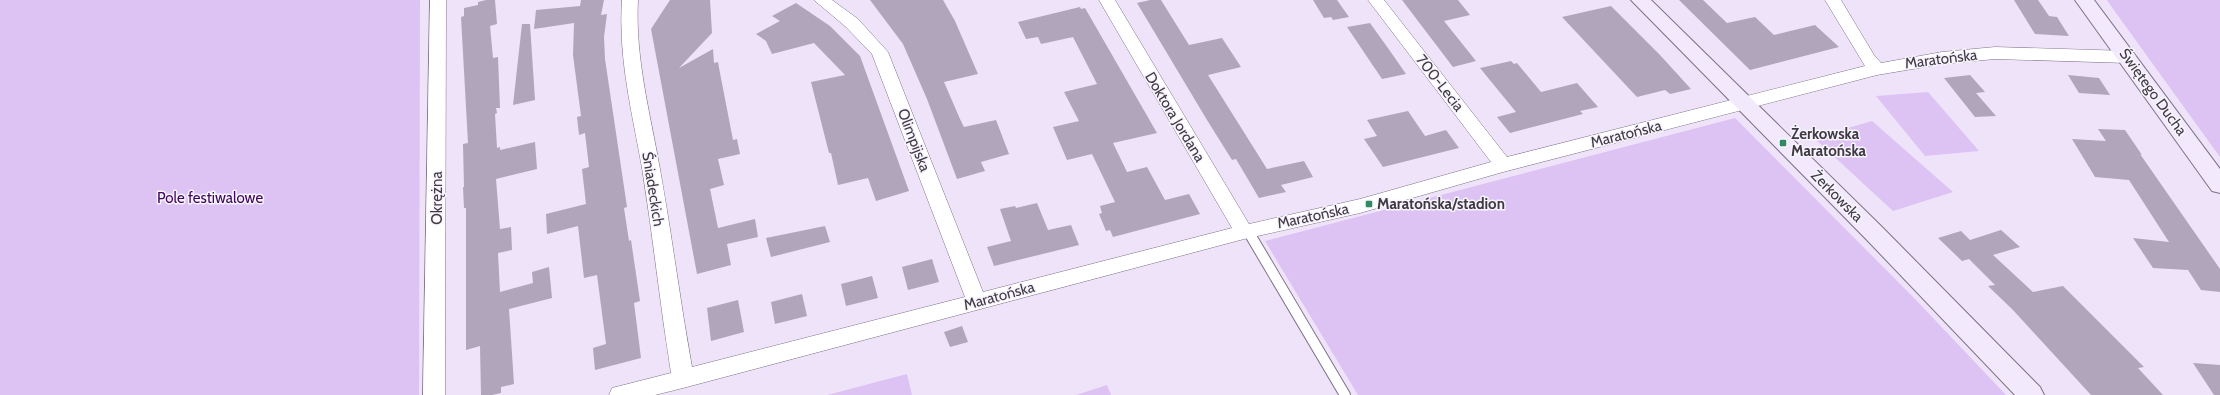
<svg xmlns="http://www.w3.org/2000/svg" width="2220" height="395" font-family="Cabin,sans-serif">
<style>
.green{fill:#dcc3f3}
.building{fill:#b0a5ba}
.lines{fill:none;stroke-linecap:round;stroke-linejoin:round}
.lane-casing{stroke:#7c7185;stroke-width:12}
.street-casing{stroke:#7c7185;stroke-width:1}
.secondary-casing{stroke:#7c7185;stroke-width:2}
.lane{stroke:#fff;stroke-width:10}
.street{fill:#fff;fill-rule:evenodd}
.secondary{fill:#f3e9fc;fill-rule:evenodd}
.poi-dot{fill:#328b60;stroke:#f8f4fd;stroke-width:1.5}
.labels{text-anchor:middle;stroke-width:3;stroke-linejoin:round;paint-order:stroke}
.street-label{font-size:15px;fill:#3e3942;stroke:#f8f4fd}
.poi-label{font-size:15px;font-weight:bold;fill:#3e3942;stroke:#f8f4fd;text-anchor:start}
.park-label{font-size:15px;fill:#3e055c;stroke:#f8f4fd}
</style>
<rect width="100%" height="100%" fill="#efe3fa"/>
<g class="green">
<polygon points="0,0 420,0 419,395 0,395"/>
<polygon points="2107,0 2220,0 2220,157 2111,6"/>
<polygon points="1928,92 1979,151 1925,156 1876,96"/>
<polygon points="1735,118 1914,298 2006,395 1358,395 1265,241"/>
<polygon points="1872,121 1953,192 1893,211 1814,138"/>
<polygon points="907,374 912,395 827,395"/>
<polygon points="1107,385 1111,395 1076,395"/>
</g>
<g class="building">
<polygon points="486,0 495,0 497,24 490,26 493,58 498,57 500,108 496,108 497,113 495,114 497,148 500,147 500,150 535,142 537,169 496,179 500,229 511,227 512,250 498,253 500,292 533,283 532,272 549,267 552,298 509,309 514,384 501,387 501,393 492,395 481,395 480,346 466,350 466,208 464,208 463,187 464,187 463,144 468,143 461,17 464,16 464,8 478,5 478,2"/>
<polygon points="581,0 604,0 601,15 607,14 604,37 605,59 627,207 624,208 629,241 631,240 640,301 634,303 641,358 595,370 593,348 606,344 597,275 584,278 578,226 547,234 546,214 586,204 582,169 589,167 585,133 579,135 577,117 581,116 573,55 574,23 534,29 536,10 580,6"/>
<polygon points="670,0 710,0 712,33 679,68 713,49 714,63 718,62 720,73 733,140 737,139 740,154 718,159 724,185 710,189 718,228 755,219 758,237 727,244 731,265 697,274 651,29"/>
<polygon points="870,0 943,0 955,21 978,74 944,82 960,119 964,127 996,120 1009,154 981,162 985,171 957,179 927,99 903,44"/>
<polygon points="1150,0 1161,0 1189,45 1222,38 1241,67 1208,75 1267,169 1304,161 1313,177 1281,185 1286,192 1259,198 1236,159 1232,160 1207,120 1137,3"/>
<polygon points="1313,0 1337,0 1349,17 1333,20 1331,17 1324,18"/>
<polygon points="1402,0 1458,0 1470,15 1444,21 1476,61 1453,67"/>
<polygon points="1679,0 1703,0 1727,23 1755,17 1774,35 1815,25 1839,47 1750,70"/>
<polygon points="2014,0 2038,0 2049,16 2057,17 2069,36 2035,34"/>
<polygon points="796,3 830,26 860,56 909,191 876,201 868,178 838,185 831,153 829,153 811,82 845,75 814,43 772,54 766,41 756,34 780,21 772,16"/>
<polygon points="1611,6 1660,55 1691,89 1670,94 1665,90 1637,97 1562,17"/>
<polygon points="1080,7 1081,9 1085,8 1157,133 1113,143 1127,172 1147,167 1165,200 1189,194 1200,214 1113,237 1110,230 1106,231 1099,214 1102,213 1100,206 1115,202 1092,154 1067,160 1053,127 1079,121 1064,92 1097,84 1073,37 1041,44 1038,37 1026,39 1018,22"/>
<polygon points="1370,23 1390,51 1406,74 1382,79 1347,27"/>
<polygon points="522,24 530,24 535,100 513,105"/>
<polygon points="1511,61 1514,64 1517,63 1541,92 1577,83 1598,107 1580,111 1583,114 1510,133 1497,117 1516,112 1480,68"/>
<polygon points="1970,75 1985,92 1976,93 1996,116 1975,117 1944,78"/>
<polygon points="2068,75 2099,78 2110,95 2079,93"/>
<polygon points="1408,111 1425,136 1446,130 1459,148 1383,167 1364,139 1377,136 1367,120"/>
<polygon points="2098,129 2125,130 2142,155 2140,154 2220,269 2220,292 2201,290 2188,270 2153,268 2133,238 2169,242 2129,180 2095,177 2072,139 2106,141"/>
<polygon points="1037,203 1048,230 1071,225 1079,245 994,266 987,247 1011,241 1000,209 1015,206 1016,208"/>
<polygon points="825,226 830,242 771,257 766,238"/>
<polygon points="2001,230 2020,247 1993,255 2033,292 2063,286 2144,367 2138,368 2163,395 2091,395 2013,310 1988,286 1995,285 1969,259 1962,261 1938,238 1961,231 1970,240"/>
<polygon points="932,259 939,282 908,290 902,267"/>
<polygon points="872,276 878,298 846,306 841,284"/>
<polygon points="802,294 807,316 775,324 771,302"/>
<polygon points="738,300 744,332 711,341 707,308"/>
<polygon points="962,326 968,342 950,347 944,332"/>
<polygon points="2193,363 2220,365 2220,395 2214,395"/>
</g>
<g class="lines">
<defs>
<polyline id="lane" points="1248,231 1345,395"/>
<g id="street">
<polygon points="430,0 446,0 445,395 423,395"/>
<path d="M 622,0 L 638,0 C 635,58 650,112 660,169 C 672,235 680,301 692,367 L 965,297 L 872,54 L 846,27 L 814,0 L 832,0 L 858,19 L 888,52 L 983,292 L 1232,228 L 1099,0 L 1115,0 L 1249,224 L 1360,199 L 1491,162 L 1368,0 L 1384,0 L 1507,157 L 1865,66 L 1825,0 L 1841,0 L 1874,55 L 1881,63 L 1942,52 L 1995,47 L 2128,51 L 2134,53 L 2136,57 L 2134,61 L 2128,63 L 1995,59 L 1942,64 L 1877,75 L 1503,172 L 1360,213 L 1244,239 L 683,388 L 655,395 L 609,395 L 612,388 L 671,373 C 660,305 653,236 642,168 C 632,112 618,58 622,0 Z"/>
</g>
<g id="secondary">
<polygon points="1631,0 1651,0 1883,228 2040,387 2044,395 2015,395 1867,240"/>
<polygon points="2075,0 2094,0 2220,169 2220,193 2212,191"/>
</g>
</defs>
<use href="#lane" class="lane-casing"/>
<use href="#street" class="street-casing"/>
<use href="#secondary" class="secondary-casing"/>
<use href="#lane" class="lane"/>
<use href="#street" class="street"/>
<use href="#secondary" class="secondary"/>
</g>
<g class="poi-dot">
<rect x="1779" y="139" width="8" height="8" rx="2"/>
<rect x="1365" y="200" width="8" height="8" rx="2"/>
</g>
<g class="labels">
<g class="street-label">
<text transform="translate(1941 59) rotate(-7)" y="5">Maratońska</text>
<text transform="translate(1440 83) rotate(52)" y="5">700-Lecia</text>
<text transform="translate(2153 92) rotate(54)" y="5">Świętego Ducha</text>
<text transform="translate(1175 117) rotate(59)" y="5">Doktora Jordana</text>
<text transform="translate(1626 134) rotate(-14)" y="5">Maratońska</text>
<text transform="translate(914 140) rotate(69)" y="5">Olimpijska</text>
<text transform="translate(653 189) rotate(81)" y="5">Śniadeckich</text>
<text transform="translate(1837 196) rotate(45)" y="5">Żerkowska</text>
<text transform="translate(437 198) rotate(-90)" y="5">Okrężna</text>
<text transform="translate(1313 216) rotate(-12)" y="5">Maratońska</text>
<text transform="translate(999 296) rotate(-15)" y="5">Maratońska</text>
</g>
<g class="poi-label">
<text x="1791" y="139">Żerkowska<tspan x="1791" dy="17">Maratońska</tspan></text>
<text x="1377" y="209">Maratońska/stadion</text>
</g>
<g class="park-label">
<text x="210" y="203">Pole festiwalowe</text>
</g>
</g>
</svg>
